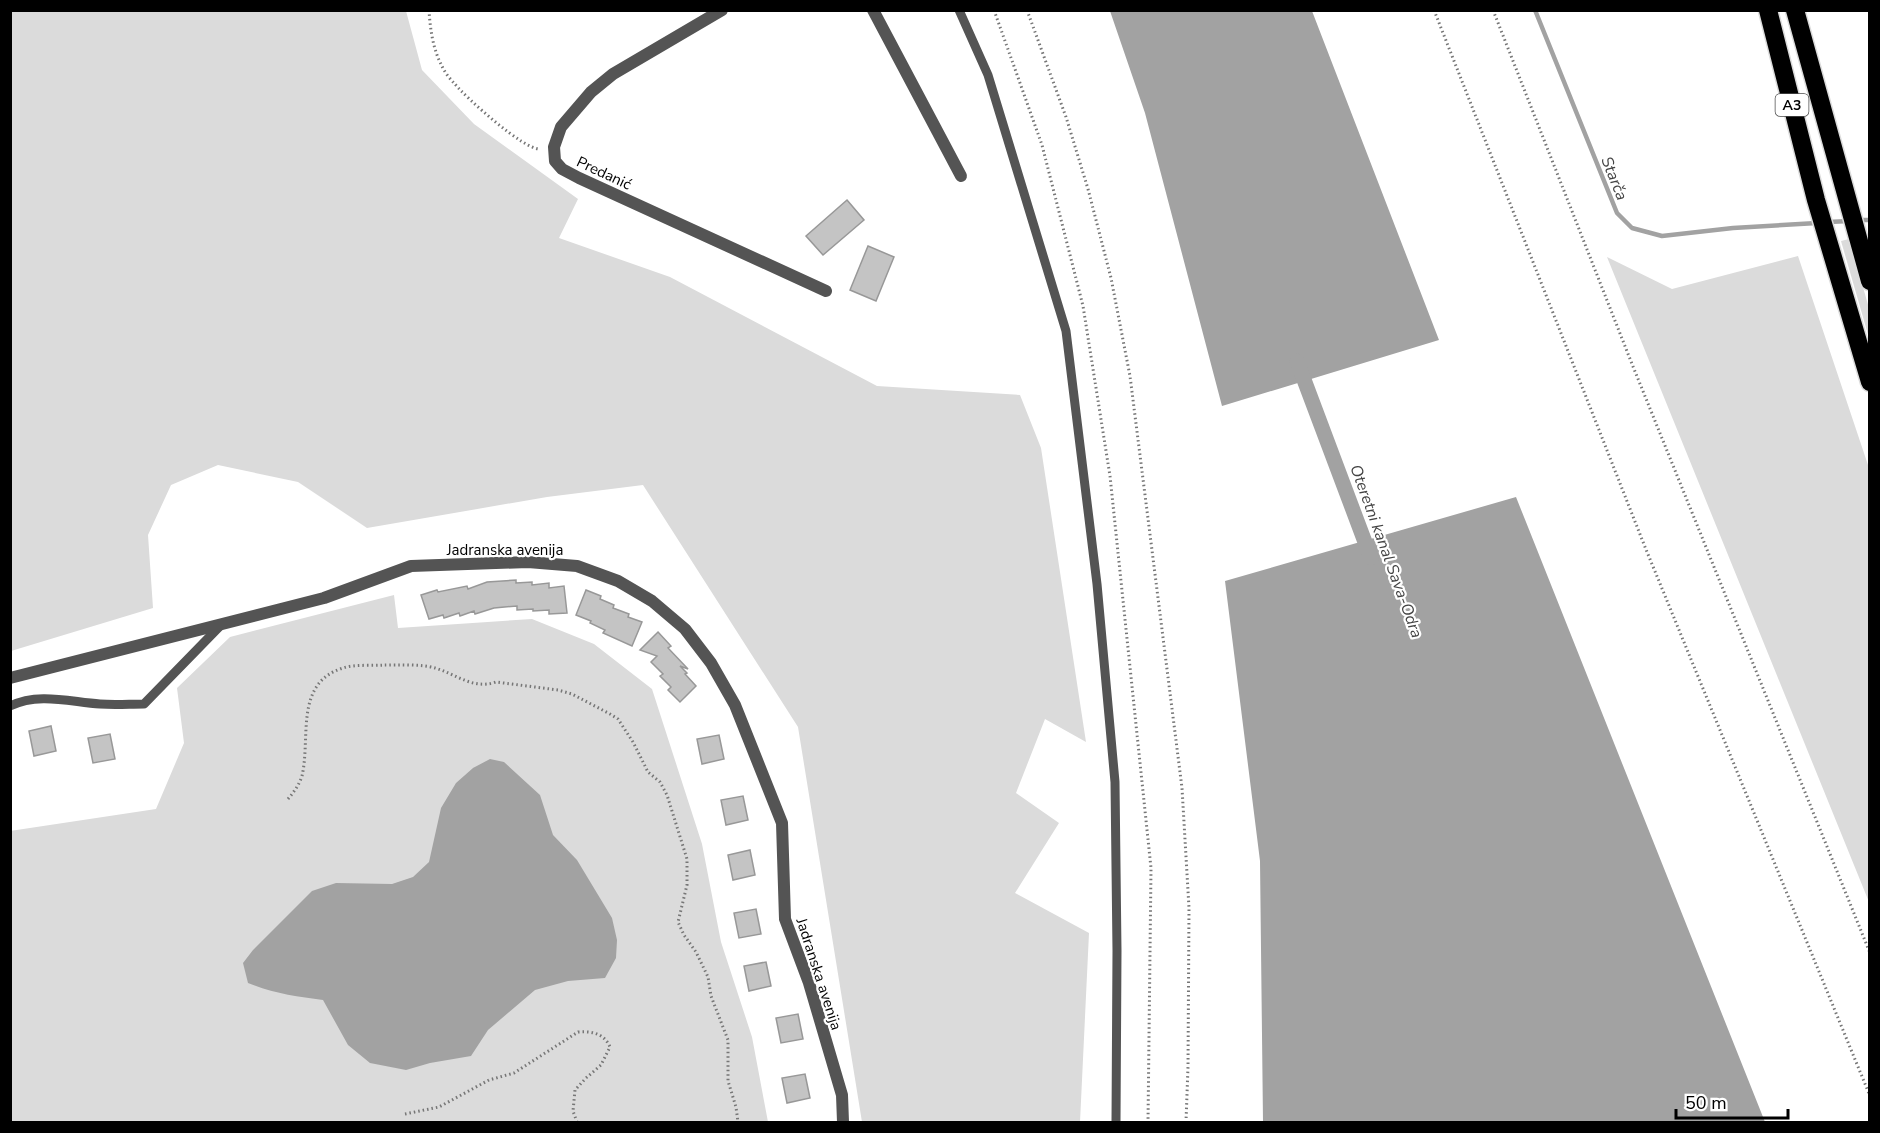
<svg xmlns="http://www.w3.org/2000/svg" width="1880" height="1133" font-family="'Nunito Sans',sans-serif">
<style>
.green{fill:#dbdbdb}
.water{fill:#a2a2a2}
.lines{fill:none;stroke-linecap:round;stroke-linejoin:round}
.stream{stroke:#a2a2a2;stroke-width:4.5}
.canal{stroke:#a2a2a2;stroke-width:15}
.building{fill:#c4c4c4;stroke:#989898;stroke-width:1.5}
.highway-casing{stroke:#dbdbdb;stroke-width:21}
.path{stroke:#767676;stroke-width:3;stroke-dasharray:1.5 3;stroke-linecap:butt}
.lane{stroke:#545454;stroke-width:9}
.street{stroke:#545454;stroke-width:12}
.highway{stroke:#000;stroke-width:18}
.labels{text-anchor:middle;stroke-width:4.5;stroke-linejoin:round;paint-order:stroke}
.shield{fill:#fff;stroke:#4c4c4c;stroke-width:1.5}
.shield-label{font-size:14px;font-weight:bold;fill:#000}
.street-label{font-size:15px;fill:#000;stroke:#fff}
.water-label{font-size:16px;font-style:italic;fill:#434343;stroke:#fff}
</style>
<rect width="100%" height="100%" fill="#fff"/>
<g class="green">
<polygon points="11,10 406,11 422,70 474,124 578,199 559,238 670,277 877,386 1020,395 1041,448 1086,742 1045,719 1016,793 1059,823 1015,893 1089,933 1080,1122 862,1122 798,727 643,485 547,497 367,528 298,482 218,465 171,485 148,535 153,608 11,651"/>
<polygon points="1849,239 1869,308 1869,338 1841,241"/>
<polygon points="1798,256 1869,468 1869,902 1607,257 1672,289"/>
<polygon points="394,595 398,628 532,619 594,644 652,689 702,844 721,942 752,1037 768,1122 11,1122 10,831 156,809 184,743 177,688 230,637"/>
</g>
<g class="water">
<polygon points="1110,11 1312,11 1439,340 1222,406 1145,113"/>
<polygon points="1516,497 1765,1122 1263,1122 1260,861 1225,581"/>
<path d="M 490,759 L 504,762 L 540,795 L 553,835 L 577,860 L 612,918 L 617,940 L 616,958 L 605,978 L 568,981 L 535,990 L 488,1030 L 471,1056 L 430,1063 L 406,1070 L 370,1063 L 348,1045 L 323,1000 C 297,997 272,993 248,983 L 243,963 L 253,950 L 312,891 L 336,883 L 392,884 L 413,877 L 429,862 L 441,808 L 456,783 L 473,768 Z"/>
</g>
<g class="lines">
<g class="stream">
<polyline points="1535,10 1617,213 1632,228 1662,236 1733,228 1817,223"/>
<polyline points="1858,220 1870,220"/>
<polyline points="1828,222 1850,221"/>
</g>
<polyline class="canal" points="1297,361 1371,558"/>
</g>
<g class="building">
<polygon points="847,200 864,220 823,255 806,236"/>
<polygon points="868,246 894,257 876,301 850,290"/>
<polygon points="516,580 516,583 532,582 532,585 549,583 549,588 564,586 567,613 549,614 549,610 533,611 533,609 517,610 517,606 494,608 475,614 474,611 460,616 459,613 444,618 443,615 429,619 421,595 437,590 438,592 467,586 468,589 487,582"/>
<polygon points="586,590 601,596 600,599 614,605 613,608 629,614 628,617 642,622 632,646 603,633 605,630 590,623 591,621 576,615"/>
<polygon points="658,632 671,646 668,648 688,669 680,666 687,673 685,674 696,686 680,702 668,690 671,687 660,676 663,674 651,662 657,656 640,650"/>
<polygon points="51,726 56,751 34,756 29,731"/>
<polygon points="110,734 115,759 93,763 88,738"/>
<polygon points="719,735 724,759 702,764 697,739"/>
<polygon points="743,796 748,820 726,825 721,800"/>
<polygon points="750,850 755,875 733,880 728,855"/>
<polygon points="756,909 761,934 739,938 734,913"/>
<polygon points="766,962 771,986 749,991 744,966"/>
<polygon points="798,1014 803,1039 781,1043 776,1018"/>
<polygon points="805,1074 810,1098 787,1103 782,1078"/>
</g>
<g class="lines">
<defs>
<g id="highway">
<polyline points="1768,10 1816,200 1870,382"/>
<polyline points="1795,10 1870,281"/>
</g>
</defs>
<use href="#highway" class="highway-casing"/>
<g class="path">
<path d="M 429,10 C 430,28 433,49 441,64 C 444,71 449,78 454,83 C 466,98 524,150 540,149"/>
<polyline points="994,10 1042,145 1083,306 1110,476 1151,868 1148,1122"/>
<polyline points="1027,10 1066,117 1088,189 1111,278 1130,376 1182,788 1189,908 1188,1067 1186,1122"/>
<polyline points="1434,10 1645,547 1870,1096"/>
<polyline points="1493,10 1632,364 1870,953"/>
<path d="M 288,799 C 294,792 299,785 302,776 C 311,737 294,683 343,668 C 355,664 371,666 384,665 C 398,665 422,664 435,668 C 456,674 473,690 496,682 L 558,690 L 572,694 L 610,714 L 618,719 L 633,742 L 648,772 L 660,782 L 667,795 L 687,859 L 687,885 L 678,922 L 684,935 L 696,952 L 708,977 L 711,996 L 728,1040 L 728,1081 L 736,1107 L 738,1122"/>
<path d="M 405,1114 L 439,1107 L 489,1080 L 514,1073 L 578,1032 C 591,1031 604,1033 610,1047 L 601,1065 L 586,1078 L 575,1090 L 573,1111 L 577,1122"/>
</g>
<g class="lane">
<polyline points="959,10 988,75 1066,331 1097,584 1115,782 1117,951 1116,1122"/>
<path d="M 10,706 C 39,692 70,702 100,704 C 115,705 129,704 144,704 L 221,625"/>
</g>
<g class="street">
<polyline points="722,10 613,74 591,92 561,127 554,147 555,161 562,169 579,178 826,291"/>
<polyline points="873,10 961,176"/>
<polyline points="10,678 324,598 411,566 528,562 577,566 618,581 652,601 685,629 711,663 735,705 782,823 785,919 809,983 842,1095 843,1122"/>
</g>
<use href="#highway" class="highway"/>
</g>
<g class="labels">
<rect class="shield" x="1775.5" y="94" width="33" height="22" rx="4.5"/>
<g class="shield-label">
<text x="1792" y="110">A3</text>
</g>
<g class="street-label">
<text transform="translate(604 173) rotate(25)" y="5">Predanić</text>
<text x="505" y="555">Jadranska avenija</text>
<text transform="translate(819 974) rotate(72)" y="5">Jadranska avenija</text>
</g>
<g class="water-label">
<text transform="translate(1615 178) rotate(68)" y="6">Starča</text>
<text transform="translate(1387 551) rotate(70)" y="6">Oteretni kanal Sava-Odra</text>
</g>
</g>
<rect width="1880" height="1133" fill="none" stroke="#000000" stroke-width="24"/>
<path d="M1676 1109v9h112v-9" fill="none" stroke="#000000" stroke-width="3"/>
<text x="1685" y="1109" font-size="18" fill="#000000" stroke="#ffffff" stroke-width="4.5" paint-order="stroke">50 m</text>
</svg>
